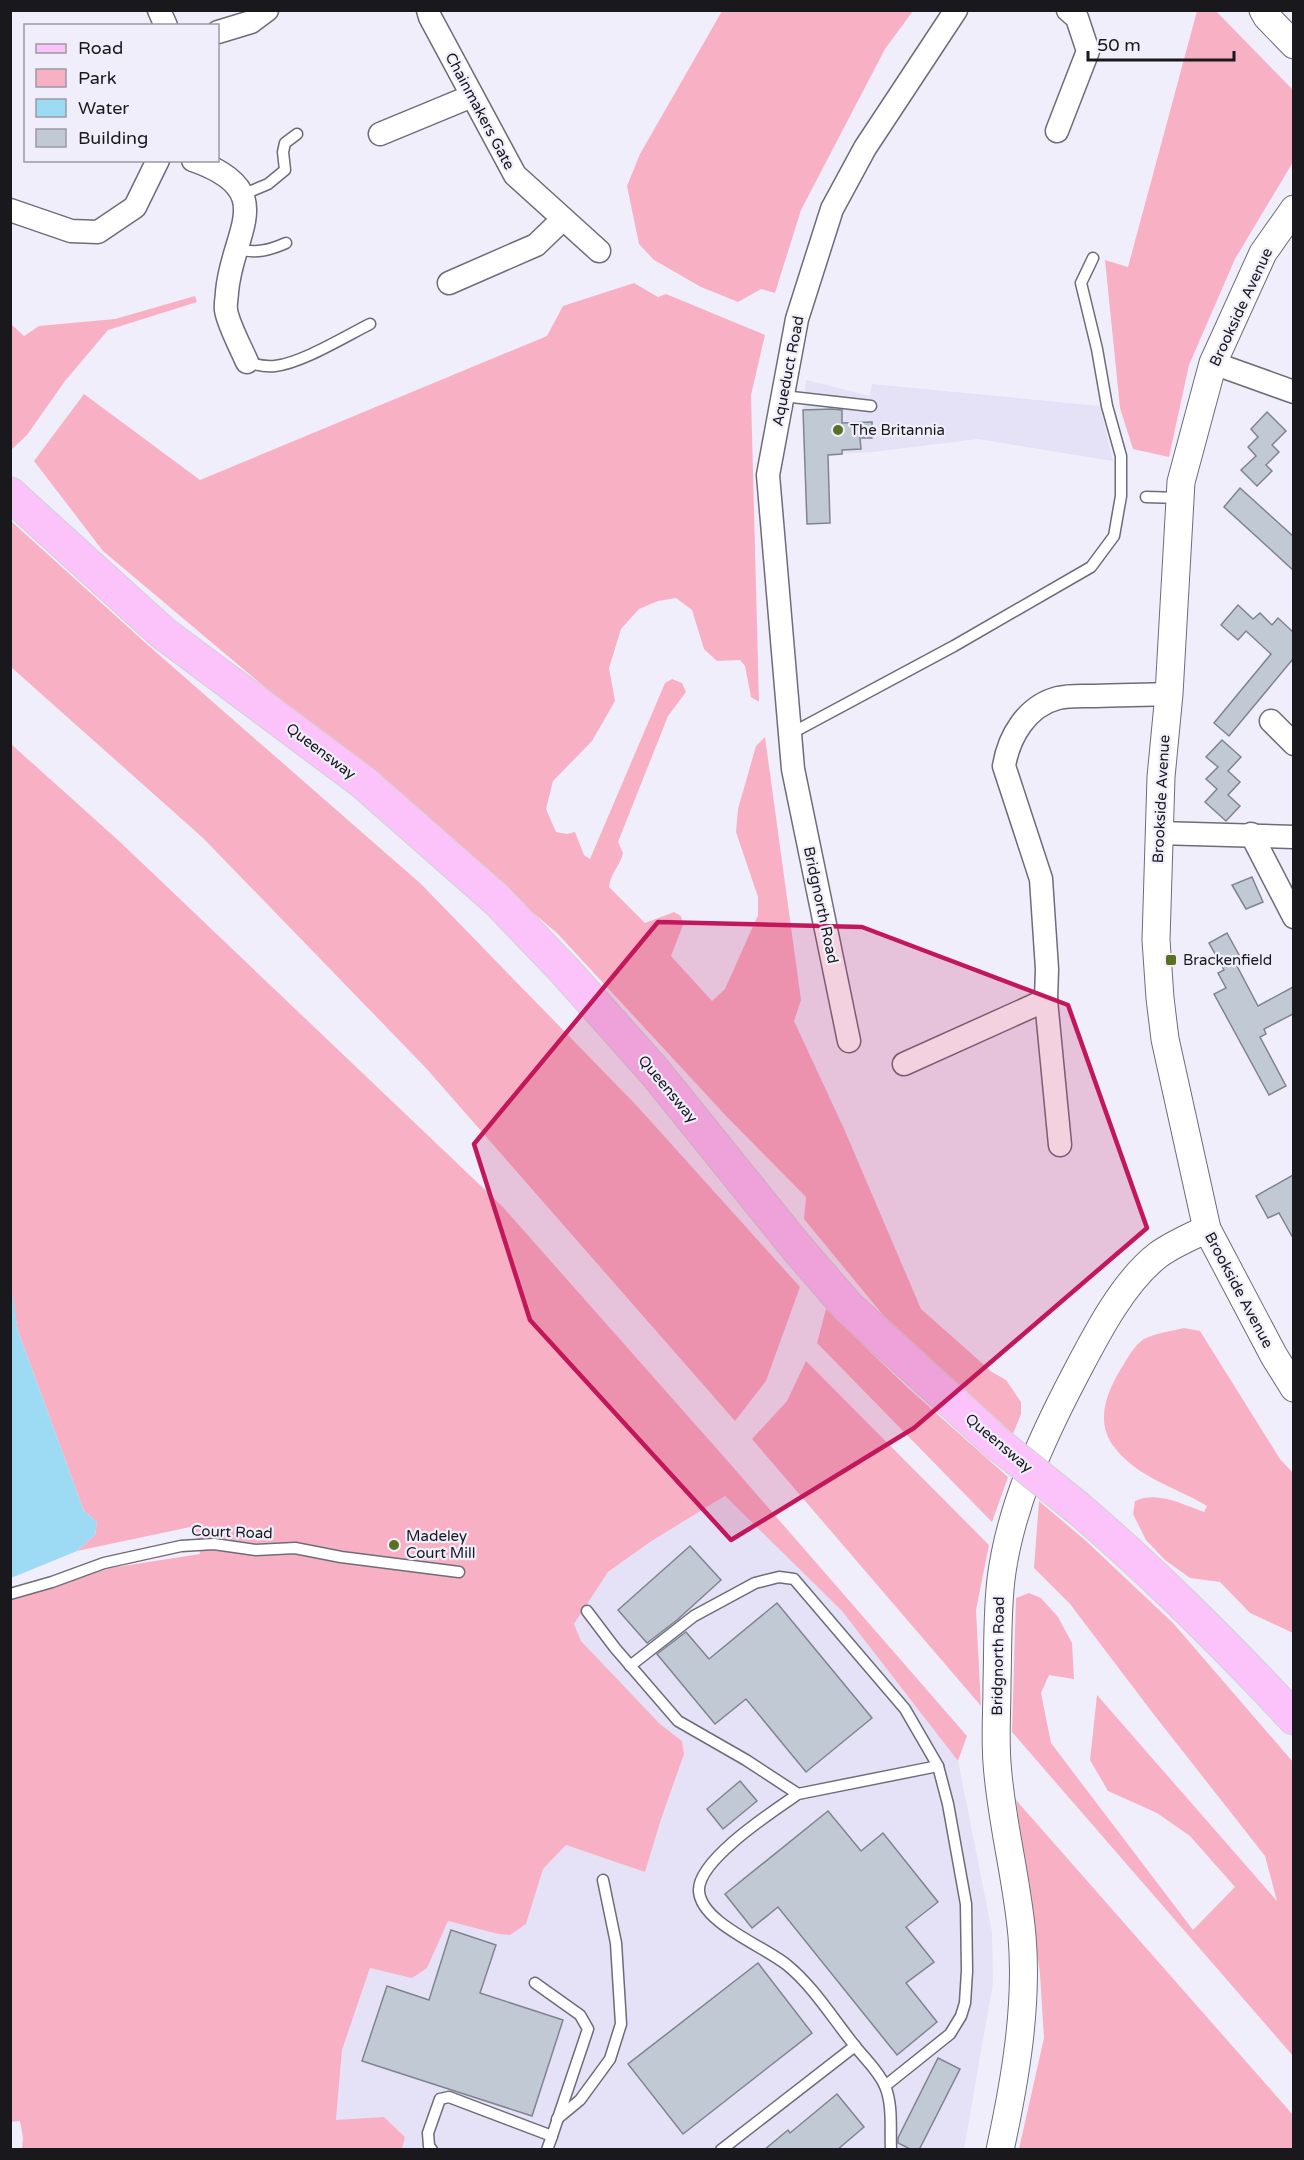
<svg xmlns="http://www.w3.org/2000/svg" width="1304" height="2160" font-family="'Varela Round',sans-serif">
<style>
.built{fill:#e5e1f6}
.green{fill:#f8b1c4}
.water{fill:#9ddbf5}
.building{fill:#c1c9d4;stroke:#7f8590;stroke-width:1.5}
.lines{fill:none;stroke-linecap:round;stroke-linejoin:round}
.service-casing{stroke:#6e6c78;stroke-width:13}
.minor-casing{stroke:#6e6c78;stroke-width:25}
.tertiary-casing{stroke:#6e6c78;stroke-width:29}
.primary-casing{stroke:#d1d1d2;stroke-width:35}
.service{stroke:#fff;stroke-width:10}
.minor{stroke:#fff;stroke-width:22}
.tertiary{stroke:#fff;stroke-width:27}
.primary{stroke:#fbc3fa;stroke-width:33}
.primary-bridge-casing{stroke:#d1d1d2;stroke-width:35;stroke-linecap:butt}
.primary-bridge{stroke:#fbc3fa;stroke-width:33}
.marked{fill:#c2185b;fill-opacity:0.2;stroke:#c2185b;stroke-width:4.5;stroke-linejoin:round}
.poi-dot{fill:#587224;stroke:#f1eefc;stroke-width:2}
.labels{text-anchor:middle;stroke-width:4.5;stroke-linejoin:round;paint-order:stroke}
.street-label{font-size:15px;fill:#19191d;stroke:#f1eefc}
.poi-label{font-size:15px;fill:#19191d;stroke:#f1eefc;text-anchor:start}
</style>
<rect width="100%" height="100%" fill="#f1eefc"/>
<g class="built">
<polygon points="806,380 870,396 872,384 1100,406 1113,461 978,439 873,452 821,455 821,452 804,452 803,410"/>
<polygon points="725,1496 842,1611 958,1761 992,1932 993,1983 964,2149 402,2150 405,2137 384,2117 336,2121 342,2050 370,1968 427,1968 447,1921 498,1934 510,1934 526,1924 543,1869 566,1845 645,1872 682,1741 660,1724 581,1641 574,1624 608,1572 650,1542"/>
</g>
<g class="green">
<polygon points="722,11 913,11 885,49 801,210 775,293 761,289 738,302 701,287 654,260 639,244 627,186 640,154"/>
<polygon points="1197,11 1216,11 1293,90 1293,162 1235,259 1189,365 1169,457 1133,449 1120,408 1105,260 1128,267"/>
<path d="M 634,283 L 658,297 L 666,294 L 765,335 L 751,395 L 759,702 L 751,697 L 745,666 L 740,660 L 717,661 L 704,649 L 692,610 L 676,598 L 658,601 L 639,609 L 621,629 L 609,668 L 615,701 L 592,741 L 553,781 L 546,809 L 556,832 L 567,834 L 575,832 L 584,855 L 590,859 L 665,683 L 672,679 L 682,683 L 686,692 L 668,716 L 618,842 L 623,853 C 620,866 610,874 609,887 L 645,923 L 674,912 L 681,916 L 683,925 L 671,956 L 712,1001 L 725,989 L 758,915 L 758,897 L 736,832 L 738,809 L 756,746 L 765,737 L 801,1000 L 794,1021 L 845,1131 L 921,1309 L 992,1372 L 1006,1380 L 1021,1402 L 1021,1414 L 1013,1434 L 883,1315 L 804,1219 L 806,1197 L 727,1117 L 557,933 L 103,551 L 34,461 L 84,394 L 200,480 L 547,336 L 563,306 Z"/>
<polygon points="195,296 197,302 108,330 65,381 27,435 11,450 11,324 24,336 39,326 115,319"/>
<polygon points="11,521 149,646 421,884 637,1106 800,1287 766,1381 735,1421 425,1067 203,838 11,667"/>
<polygon points="11,744 119,841 502,1206 725,1458 967,1736 958,1761 842,1611 725,1496 650,1542 608,1572 574,1624 581,1641 660,1724 682,1741 684,1754 661,1819 645,1872 566,1845 543,1869 526,1924 510,1935 498,1934 448,1921 427,1968 412,1978 370,1968 342,2050 336,2120 384,2117 405,2137 402,2149 22,2149 23,2138 20,2121 10,2122 10,1601 110,1568 200,1554 195,1526 77,1551 95,1535 97,1522 84,1511 18,1331 10,1286"/>
<polygon points="826,1309 909,1389 1008,1477 992,1522 817,1343"/>
<path d="M 1184,1328 L 1200,1331 L 1280,1459 L 1293,1473 L 1293,1633 L 1250,1613 L 1220,1582 L 1190,1578 L 1165,1560 L 1146,1540 L 1133,1514 L 1135,1501 C 1158,1491 1181,1504 1204,1512 L 1207,1506 C 1176,1487 1138,1478 1115,1448 C 1093,1421 1108,1389 1124,1364 C 1129,1355 1135,1345 1144,1339 C 1155,1333 1172,1331 1184,1328 Z"/>
<polygon points="806,1361 989,1545 976,1610 981,1706 752,1439 787,1401"/>
<polygon points="1039,1501 1086,1541 1173,1623 1293,1762 1293,2056 1012,1732 1016,1598 1029,1593 1041,1598 1058,1617 1072,1643 1074,1679 1049,1675 1041,1693 1051,1743 1193,1930 1235,1887 1190,1836 1157,1813 1108,1791 1090,1760 1097,1695 1277,1901 1265,1856 1155,1716 1070,1604 1034,1568"/>
<polygon points="1016,1800 1293,2115 1293,2149 1019,2149 1044,2038 1040,1974"/>
</g>
<polygon class="water" points="11,1286 18,1331 84,1511 97,1522 95,1535 77,1551 11,1578"/>
<g class="building">
<polygon points="832,409 842,410 842,423 872,422 872,438 860,438 861,449 842,450 842,454 828,455 830,523 807,524 803,410"/>
<polygon points="1267,412 1286,431 1272,445 1279,452 1266,465 1272,471 1257,486 1241,470 1256,456 1248,447 1258,437 1251,429"/>
<polygon points="1240,488 1293,536 1293,570 1224,507"/>
<polygon points="1238,605 1253,619 1260,613 1272,625 1278,618 1293,632 1293,659 1229,736 1214,723 1271,654 1246,631 1238,640 1221,625"/>
<polygon points="1222,740 1241,757 1228,771 1240,782 1228,795 1240,806 1226,821 1205,802 1217,789 1206,779 1218,767 1206,757"/>
<polygon points="1252,877 1263,902 1246,909 1232,885"/>
<polygon points="1227,933 1243,962 1237,966 1258,1006 1293,987 1293,1014 1264,1029 1266,1034 1260,1037 1286,1086 1269,1095 1214,994 1226,988 1218,973 1224,970 1209,943"/>
<polygon points="1293,1175 1293,1238 1279,1213 1268,1218 1256,1196"/>
<polygon points="690,1546 721,1580 677,1620 647,1643 618,1610"/>
<polygon points="777,1603 872,1718 806,1772 746,1699 715,1724 657,1654 686,1632 709,1659"/>
<polygon points="740,1781 757,1801 723,1829 707,1809"/>
<polygon points="828,1811 861,1851 883,1833 938,1902 906,1927 934,1962 906,1983 937,2022 897,2055 778,1907 752,1928 725,1894"/>
<polygon points="451,1930 496,1945 480,1993 563,2020 532,2116 362,2061 387,1986 429,2000"/>
<polygon points="758,1963 812,2033 683,2134 628,2064"/>
<polygon points="938,2058 960,2069 919,2150 912,2150 898,2143 898,2138"/>
<polygon points="837,2094 864,2127 837,2150 764,2150 788,2130 790,2133"/>
</g>
<g class="lines">
<defs>
<g id="service">
<polyline points="242,195 268,184 285,170 283,152 285,143 297,134"/>
<path d="M 238,249 C 256,254 270,250 286,243"/>
<path d="M 247,362 C 256,365 264,367 275,366 C 302,363 344,337 370,324"/>
<polyline points="783,396 871,406"/>
<polyline points="1146,497 1180,498"/>
<polyline points="790,734 954,646 1091,567 1114,536 1121,496 1121,456 1107,406 1097,349 1081,283 1093,258"/>
<polyline points="10,1594 52,1582 104,1563 181,1546 214,1544 256,1550 295,1548 341,1557 459,1572"/>
<polyline points="587,1611 615,1648 678,1721 746,1760 798,1794 938,1766 948,1804 966,1904 967,1971 965,2003 961,2016 950,2034 885,2086"/>
<polyline points="630,1666 694,1616 755,1583 779,1577 794,1579 905,1709 938,1766"/>
<path d="M 798,1794 C 775,1810 697,1860 699,1891 C 701,1923 764,1946 787,1965 C 814,1987 833,2019 855,2046 C 865,2059 878,2070 885,2086 C 893,2105 890,2129 891,2150"/>
<polyline points="535,1983 580,2015 588,2029 552,2136"/>
<polyline points="557,2119 580,2100 610,2059 621,2024 616,1943 603,1880"/>
<polyline points="432,2150 429,2146 428,2133 440,2099 449,2097 552,2136 547,2150"/>
<polyline points="721,2150 855,2046"/>
</g>
<g id="minor">
<polyline points="159,10 166,26"/>
<polyline points="428,10 430,17 515,175 599,251"/>
<polyline points="218,32 251,22 267,10"/>
<polyline points="1057,131 1088,51 1077,18 1068,10"/>
<polyline points="380,134 472,96"/>
<path d="M 193,160 C 281,191 232,231 227,292 C 227,297 225,305 226,310 C 228,324 241,348 247,362"/>
<polyline points="10,210 71,231 98,232 135,207 158,160"/>
<polyline points="449,283 536,245 563,219"/>
<polyline points="1213,363 1294,392"/>
<polyline points="1271,721 1294,744"/>
<polyline points="1158,833 1294,837"/>
<polyline points="1251,834 1294,917"/>
<polyline points="849,1041 793,769 768,475 797,319 832,209 865,148 956,10"/>
<polyline points="904,1064 1046,1000"/>
<path d="M 1060,1145 L 1046,1000 L 1047,969 L 1041,879 L 1004,766 C 1009,736 1027,706 1058,698 C 1069,695 1083,696 1095,696 C 1119,695 1144,695 1169,694"/>
</g>
<g id="tertiary">
<polyline points="1263,10 1267,17 1294,45"/>
<polyline points="1294,209 1263,253 1213,363 1181,482 1169,694 1161,777 1156,940 1160,998 1165,1039 1207,1229 1274,1356 1294,1388"/>
<path d="M 1000,2150 C 1015,2081 1028,2006 1022,1936 C 1017,1878 1001,1821 997,1763 C 995,1737 997,1710 997,1683 C 998,1649 997,1613 1001,1579 C 1010,1508 1041,1440 1074,1377 C 1095,1337 1122,1283 1158,1255 C 1173,1244 1190,1237 1207,1229"/>
</g>
<g id="primary">
<polyline points="10,494 163,633 364,783 497,900 565,971 655,1072 797,1248 848,1307 997,1443"/>
<path d="M 1078,1508 C 1155,1574 1225,1644 1294,1718"/>
</g>
</defs>
<use href="#service" class="service-casing"/>
<use href="#minor" class="minor-casing"/>
<use href="#tertiary" class="tertiary-casing"/>
<use href="#primary" class="primary-casing"/>
<use href="#service" class="service"/>
<use href="#minor" class="minor"/>
<use href="#tertiary" class="tertiary"/>
<use href="#primary" class="primary"/>
<defs>
<polyline id="primary-bridge" points="997,1443 1078,1508"/>
</defs>
<use href="#primary-bridge" class="primary-bridge-casing"/>
<use href="#primary-bridge" class="primary-bridge"/>
</g>
<path class="marked" d="M 658,922 L 862,927 L 1068,1005 L 1147,1228 L 914,1428 L 731,1540 L 530,1320 L 474,1144 Z"/>
<g class="poi-dot">
<circle cx="838" cy="430" r="6"/>
<rect x="1165" y="954" width="12" height="12" rx="3"/>
<circle cx="394" cy="1545" r="6"/>
</g>
<g class="labels">
<g class="street-label">
<text transform="translate(480 111) rotate(62)" y="5">Chainmakers Gate</text>
<text transform="translate(1241 307) rotate(-65)" y="5">Brookside Avenue</text>
<text transform="translate(788 371) rotate(-79)" y="5">Aqueduct Road</text>
<text transform="translate(321 751) rotate(37)" y="5">Queensway</text>
<text transform="translate(1161 799) rotate(-87)" y="5">Brookside Avenue</text>
<text transform="translate(821 905) rotate(78)" y="5">Bridgnorth Road</text>
<text transform="translate(668 1089) rotate(50)" y="5">Queensway</text>
<text transform="translate(1239 1290) rotate(62)" y="5">Brookside Avenue</text>
<text transform="translate(999 1443) rotate(40)" y="5">Queensway</text>
<text transform="translate(232 1532) rotate(2)" y="5">Court Road</text>
<text transform="translate(998 1656) rotate(-89)" y="5">Bridgnorth Road</text>
</g>
<g class="poi-label">
<text x="850" y="435">The Britannia</text>
<text x="1183" y="965">Brackenfield</text>
<text x="406" y="1541">Madeley<tspan x="406" dy="17">Court Mill</tspan></text>
</g>
</g>
<rect width="1304" height="2160" fill="none" stroke="#19191d" stroke-width="24"/>
<rect x="24" y="24" width="195" height="138" fill="#f1eefc" stroke="#9b99a3" stroke-width="1.5"/>
<rect x="36" y="44" width="30" height="9" fill="#fbc3fa" stroke="#9b99a3" stroke-width="1.5"/>
<text x="78" y="54" font-size="18" fill="#19191d">Road</text>
<rect x="36" y="69" width="30" height="18" fill="#f8b1c4" stroke="#9b99a3" stroke-width="1.5"/>
<text x="78" y="84" font-size="18" fill="#19191d">Park</text>
<rect x="36" y="99" width="30" height="18" fill="#9ddbf5" stroke="#9b99a3" stroke-width="1.5"/>
<text x="78" y="114" font-size="18" fill="#19191d">Water</text>
<rect x="36" y="129" width="30" height="18" fill="#c1c9d4" stroke="#9b99a3" stroke-width="1.5"/>
<text x="78" y="144" font-size="18" fill="#19191d">Building</text>
<path d="M1088 51v9h146v-9" fill="none" stroke="#19191d" stroke-width="3"/>
<text x="1097" y="51" font-size="18" fill="#19191d" stroke="#f1eefc" stroke-width="4.5" paint-order="stroke">50 m</text>
</svg>
